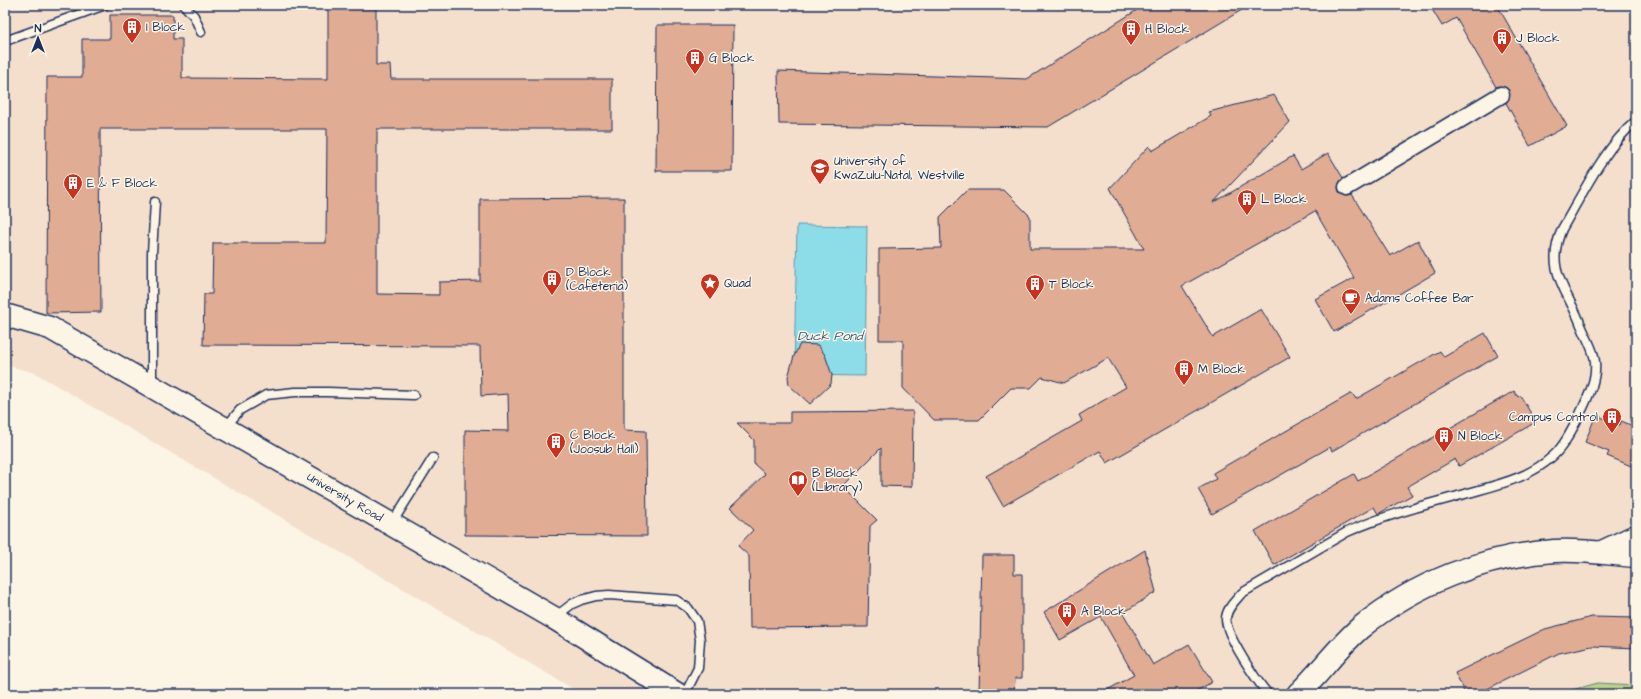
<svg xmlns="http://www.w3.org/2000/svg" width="1641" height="699" font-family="'Architects Daughter',sans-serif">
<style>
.built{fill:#f4dfcd}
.green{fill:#b9d38b;stroke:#6a8174}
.water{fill:#8cdde8;stroke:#5f97b1}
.building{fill:#e0ac94;stroke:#1b2f5e}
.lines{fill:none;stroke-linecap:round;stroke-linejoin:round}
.lane-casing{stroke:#1b2f5e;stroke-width:11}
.street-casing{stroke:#1b2f5e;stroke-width:19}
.secondary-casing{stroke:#1b2f5e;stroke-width:25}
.lane{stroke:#fcf5e5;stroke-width:8}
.street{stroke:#fcf5e5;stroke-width:16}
.secondary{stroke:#fcf5e5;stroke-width:22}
.labels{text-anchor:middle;stroke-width:3;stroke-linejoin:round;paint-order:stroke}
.poi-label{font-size:12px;fill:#1b2f5e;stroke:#fcf5e5;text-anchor:start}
.street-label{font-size:12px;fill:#1b2f5e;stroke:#fcf5e5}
.water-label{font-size:13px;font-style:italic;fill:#375a80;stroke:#fcf5e5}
</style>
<rect width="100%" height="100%" fill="#fcf5e5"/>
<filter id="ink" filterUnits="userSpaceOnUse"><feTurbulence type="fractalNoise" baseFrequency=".025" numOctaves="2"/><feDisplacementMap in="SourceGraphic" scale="8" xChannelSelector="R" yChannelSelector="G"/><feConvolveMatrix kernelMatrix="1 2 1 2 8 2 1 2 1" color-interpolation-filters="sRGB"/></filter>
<g filter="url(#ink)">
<polygon class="built" points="5,5 1636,5 1636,694 582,694 35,373 5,365"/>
<polygon class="green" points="1598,683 1636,685 1636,694 1556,694"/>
<polygon class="water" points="797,225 867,226 865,376 794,375"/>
<g class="building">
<polygon points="328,5 376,5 376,65 390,65 391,79 612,79 612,129 377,129 377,294 439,295 439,282 480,281 480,199 624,198 624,430 646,431 647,536 465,535 465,430 509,431 508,394 481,396 480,346 203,345 204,294 212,294 213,243 326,243 327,129 100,129 101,312 46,313 47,77 82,77 82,39 110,39 110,15 173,15 173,39 182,39 182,78 328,79"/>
<polygon points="1145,5 1250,5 1048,127 779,124 778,71 1027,79"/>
<polygon points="1443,5 1497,5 1567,126 1530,146 1506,103 1509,99 1509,90 1505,87 1500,86 1496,87 1456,18 1442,26 1433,11"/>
<polygon points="657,25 733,25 732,171 656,171"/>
<polygon points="1274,95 1290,122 1213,203 1293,156 1301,169 1328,153 1343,178 1339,183 1338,188 1339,192 1347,196 1352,195 1390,256 1418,240 1435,273 1334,332 1315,299 1354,278 1315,211 1182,286 1213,337 1261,309 1290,357 1107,463 1100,451 1003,506 986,476 1082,421 1079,415 1126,387 1108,358 1064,383 1042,377 1031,388 1011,388 979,420 934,420 903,388 903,340 879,340 879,249 941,248 940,217 967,190 1004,190 1030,216 1030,249 1144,249 1110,188 1149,146 1152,151 1211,116 1209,112"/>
<polygon points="1485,333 1498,356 1332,451 1330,447 1212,514 1198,489 1216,479 1213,473 1352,393 1356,399 1440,351 1444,357"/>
<polygon points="800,344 818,345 825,355 832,375 831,384 810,404 789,385 788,377 794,356"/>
<polygon points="1514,391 1518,397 1520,395 1536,422 1459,466 1455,459 1407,487 1412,495 1378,514 1374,507 1274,565 1255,531 1354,474 1358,481"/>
<polygon points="913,411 912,487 881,486 881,448 843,486 877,520 870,526 868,627 750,628 749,556 738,546 753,530 730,508 765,474 754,464 754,440 737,423 790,423 790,412"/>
<polygon points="1596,415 1620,425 1621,421 1636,427 1636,468 1607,456 1609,452 1585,442"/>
<polygon points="1145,550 1156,592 1123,613 1153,665 1189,644 1212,682 1191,694 1100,694 1134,675 1101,617 1060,640 1044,612"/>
<polygon points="982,555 1014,555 1014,574 1022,574 1022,678 1015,678 1014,694 979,694"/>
<polygon points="1592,617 1636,618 1636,648 1592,646 1559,653 1477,694 1465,694 1455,673 1545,629"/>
</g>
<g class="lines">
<defs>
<g id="lane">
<polyline points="184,5 194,16 201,32"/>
<polyline points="5,41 105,5"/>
<polyline points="152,384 152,253 155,202"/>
<polyline points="225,428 240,410 266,395 295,392 328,392 414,395"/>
<polyline points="392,523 433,458"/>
<polyline points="555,617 572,604 581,600 596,596 609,595 676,600 688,608 697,621 700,640 698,668 685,694"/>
<path d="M 1268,694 C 1257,681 1226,636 1226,619 C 1226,609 1236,600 1242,593 L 1347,532 C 1385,515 1425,505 1465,494 C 1496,485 1528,479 1553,456 C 1564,446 1572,430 1579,416 C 1588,398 1599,376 1594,356 C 1591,345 1585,335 1581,325 C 1567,289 1544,270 1562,229 C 1583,193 1604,148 1636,121"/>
</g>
<polyline id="street" points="1347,187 1501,95"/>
<g id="secondary">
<polyline points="5,315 50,328 554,618 677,694"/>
<polyline points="1602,552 1636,536"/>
<path d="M 1298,694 C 1320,673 1337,648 1360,628 C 1415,583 1484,556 1554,551 C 1582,549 1609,554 1636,556"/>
</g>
</defs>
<use href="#lane" class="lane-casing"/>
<use href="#street" class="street-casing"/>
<use href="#secondary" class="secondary-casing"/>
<use href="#lane" class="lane"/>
<use href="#street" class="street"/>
<use href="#secondary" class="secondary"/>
</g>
</g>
<defs>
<symbol id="building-pin" viewBox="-11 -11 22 30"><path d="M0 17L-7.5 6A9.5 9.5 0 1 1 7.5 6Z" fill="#c8321e" stroke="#fcf5e5"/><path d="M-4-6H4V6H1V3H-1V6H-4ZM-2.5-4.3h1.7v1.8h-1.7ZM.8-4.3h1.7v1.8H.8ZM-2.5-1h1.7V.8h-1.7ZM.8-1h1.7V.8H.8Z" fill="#fff"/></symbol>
<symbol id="university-pin" viewBox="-11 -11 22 30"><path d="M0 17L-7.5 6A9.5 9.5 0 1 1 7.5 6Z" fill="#c8321e" stroke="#fcf5e5"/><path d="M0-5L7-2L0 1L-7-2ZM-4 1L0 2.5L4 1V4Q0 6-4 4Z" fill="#fff"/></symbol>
<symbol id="sight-pin" viewBox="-11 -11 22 30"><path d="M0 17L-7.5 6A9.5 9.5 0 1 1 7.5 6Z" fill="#c8321e" stroke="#fcf5e5"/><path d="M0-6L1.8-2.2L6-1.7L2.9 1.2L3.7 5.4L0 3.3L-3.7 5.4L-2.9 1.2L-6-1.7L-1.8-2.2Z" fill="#fff"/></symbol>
<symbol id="cafe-pin" viewBox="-11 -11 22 30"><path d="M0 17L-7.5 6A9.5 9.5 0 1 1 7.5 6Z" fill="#c8321e" stroke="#fcf5e5"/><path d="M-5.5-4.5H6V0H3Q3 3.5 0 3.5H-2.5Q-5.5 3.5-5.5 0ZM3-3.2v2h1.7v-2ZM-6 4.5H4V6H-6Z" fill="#fff"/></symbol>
<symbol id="library-pin" viewBox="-11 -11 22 30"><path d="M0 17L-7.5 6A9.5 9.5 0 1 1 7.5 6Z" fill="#c8321e" stroke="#fcf5e5"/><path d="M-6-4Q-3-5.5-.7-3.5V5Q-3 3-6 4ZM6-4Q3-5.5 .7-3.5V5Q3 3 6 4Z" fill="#fff"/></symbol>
</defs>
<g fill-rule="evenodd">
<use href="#building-pin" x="121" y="16" width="22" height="30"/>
<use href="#building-pin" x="1120" y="18" width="22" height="30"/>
<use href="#building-pin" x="1491" y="27" width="22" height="30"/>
<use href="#building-pin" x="684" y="47" width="22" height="30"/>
<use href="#university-pin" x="809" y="157" width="22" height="30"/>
<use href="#building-pin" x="62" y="172" width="22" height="30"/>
<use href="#building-pin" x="1236" y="188" width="22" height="30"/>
<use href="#building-pin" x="541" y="268" width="22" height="30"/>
<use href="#sight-pin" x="699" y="272" width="22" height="30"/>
<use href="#building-pin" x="1024" y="273" width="22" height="30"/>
<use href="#cafe-pin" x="1340" y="287" width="22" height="30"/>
<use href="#building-pin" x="1173" y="358" width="22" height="30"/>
<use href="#building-pin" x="1601" y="406" width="22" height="30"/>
<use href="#building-pin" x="1433" y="425" width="22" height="30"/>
<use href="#building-pin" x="545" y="431" width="22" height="30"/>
<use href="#library-pin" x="787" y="469" width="22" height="30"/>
<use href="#building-pin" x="1056" y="600" width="22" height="30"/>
</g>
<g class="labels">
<g class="poi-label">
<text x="146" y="31">I Block</text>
<text x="1145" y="33">H Block</text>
<text x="1516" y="42">J Block</text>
<text x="709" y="62">G Block</text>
<text x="834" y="165">University of<tspan x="834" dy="14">KwaZulu-Natal, Westville</tspan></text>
<text x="87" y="187">E &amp; F Block</text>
<text x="1261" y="203">L Block</text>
<text x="566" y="276">D Block<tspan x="566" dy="14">(Cafeteria)</tspan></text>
<text x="724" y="287">Quad</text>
<text x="1049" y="288">T Block</text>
<text x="1365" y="302">Adams Coffee Bar</text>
<text x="1198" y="373">M Block</text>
<text x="1598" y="421" text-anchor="end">Campus Control</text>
<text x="570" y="439">C Block<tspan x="570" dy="14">(Joosub Hall)</tspan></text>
<text x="1458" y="440">N Block</text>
<text x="812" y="477">B Block<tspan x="812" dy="14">(Library)</tspan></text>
<text x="1081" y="615">A Block</text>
</g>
<g class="street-label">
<text transform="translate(345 497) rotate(30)" y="4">University Road</text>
</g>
<g class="water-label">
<text x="830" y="340">Duck Pond</text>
</g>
</g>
<rect width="1641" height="699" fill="none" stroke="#fcf5e5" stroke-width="20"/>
<rect x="10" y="10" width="1621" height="679" fill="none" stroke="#1b2f5e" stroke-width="1.5" filter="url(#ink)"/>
<g transform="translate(38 38)" stroke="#fcf5e5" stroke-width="3" paint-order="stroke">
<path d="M0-3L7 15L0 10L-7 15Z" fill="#1b2f5e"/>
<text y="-6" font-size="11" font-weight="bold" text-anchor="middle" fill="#1b2f5e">N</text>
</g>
</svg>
